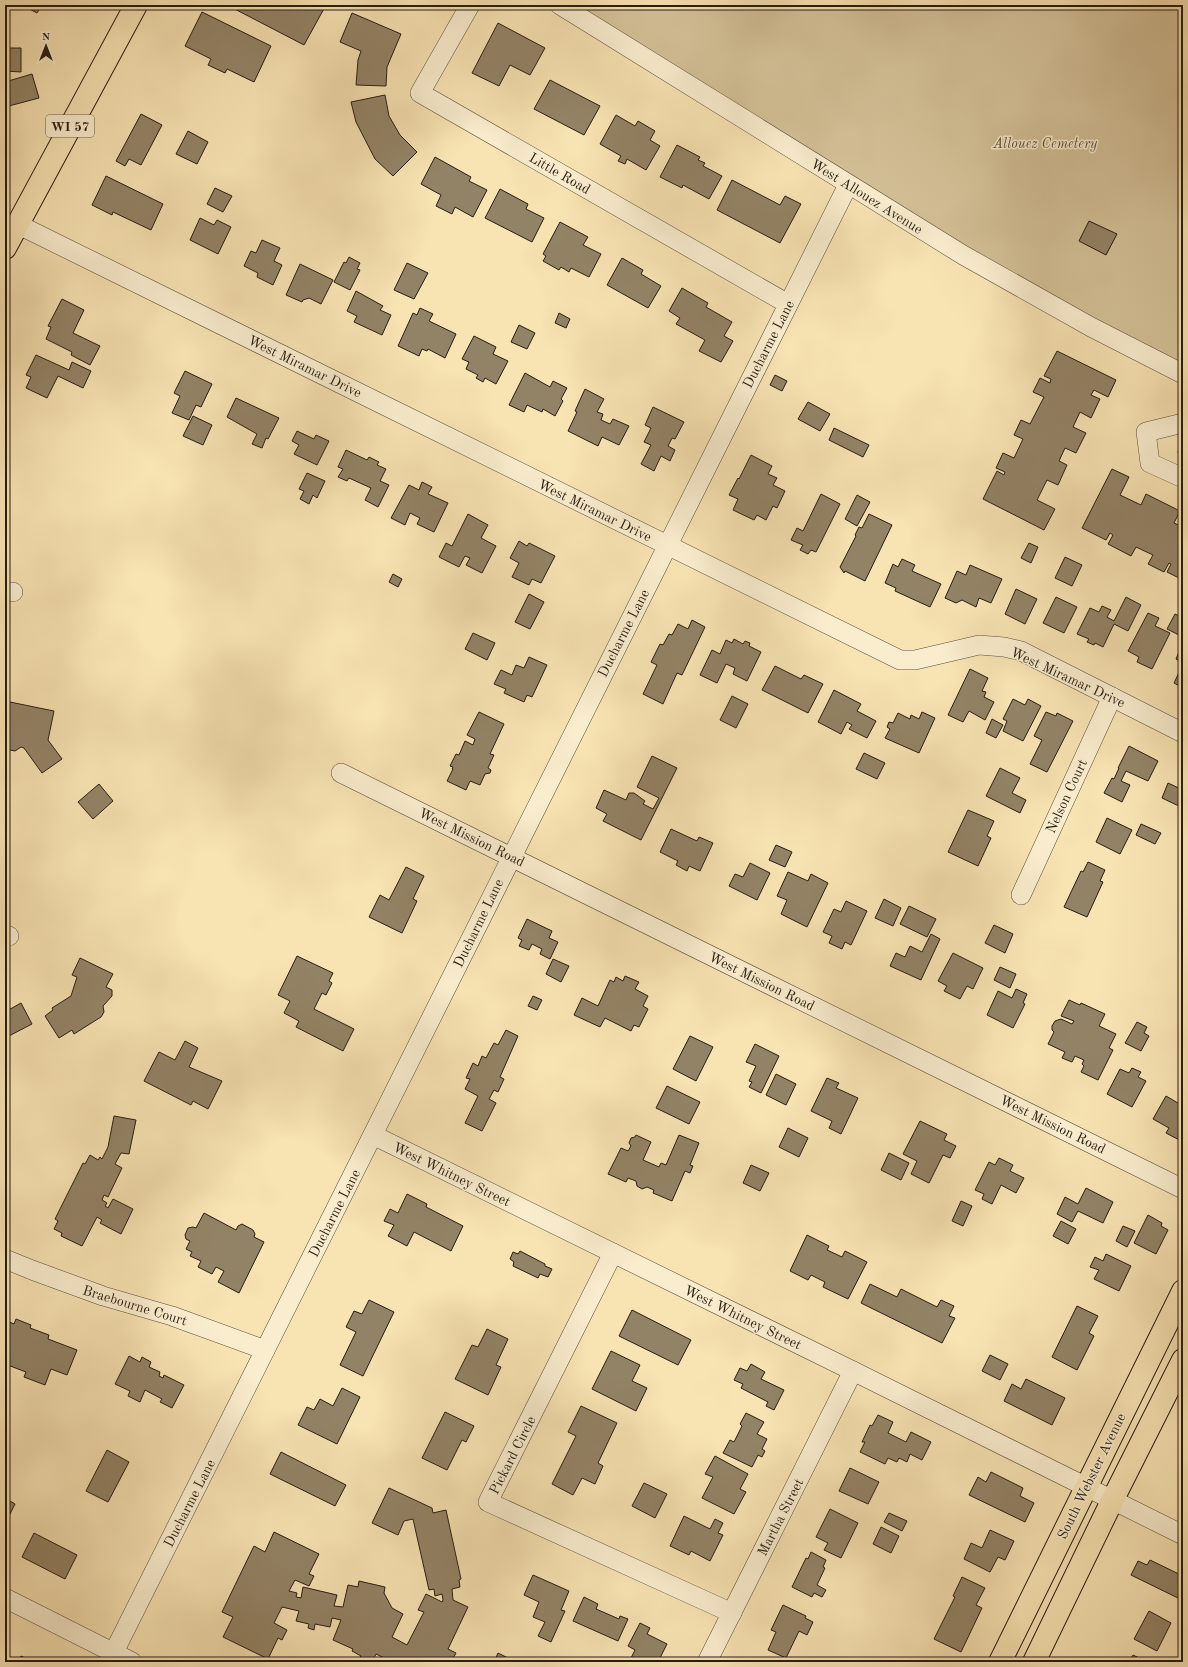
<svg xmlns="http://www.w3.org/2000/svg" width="1188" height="1667" font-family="'Old Standard TT',serif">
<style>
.green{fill:#d4c198;stroke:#7d6e55}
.building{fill:#938366;stroke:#261c12}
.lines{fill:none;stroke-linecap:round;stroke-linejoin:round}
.minor-casing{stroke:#5a4e3a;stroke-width:20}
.major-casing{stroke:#261c12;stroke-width:24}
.minor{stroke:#faedce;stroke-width:19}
.major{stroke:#f8e3b3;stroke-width:22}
.labels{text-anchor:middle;stroke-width:3;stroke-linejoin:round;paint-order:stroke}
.shield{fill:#faedce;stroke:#665b4a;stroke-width:1}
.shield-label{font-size:13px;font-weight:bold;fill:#261c12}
.park-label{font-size:14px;font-style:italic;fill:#5a4e3a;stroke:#faedce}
.street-label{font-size:14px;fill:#261c12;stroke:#faedce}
</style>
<rect width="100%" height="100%" fill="#f8e3b3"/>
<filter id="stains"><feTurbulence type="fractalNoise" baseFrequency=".005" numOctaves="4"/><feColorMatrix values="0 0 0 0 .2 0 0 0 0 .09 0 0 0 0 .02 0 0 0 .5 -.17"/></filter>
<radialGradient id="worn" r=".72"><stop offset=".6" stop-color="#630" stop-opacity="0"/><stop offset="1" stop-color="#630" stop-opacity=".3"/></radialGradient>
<polygon class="green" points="560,5 1183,5 1183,374 1091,327"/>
<g class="building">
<polygon points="22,5 42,5 37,13"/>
<polygon points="227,5 326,5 304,45"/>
<polygon points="202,12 271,46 254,82 227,69 225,73 208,65 211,59 185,46"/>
<polygon points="352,13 401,34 387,67 386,86 356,85 358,60 361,51 340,42"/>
<polygon points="498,23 545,48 530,75 510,65 499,86 472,73"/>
<polygon points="5,48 21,48 21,72 5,71"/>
<polygon points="32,74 39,98 5,107 5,82"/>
<polygon points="550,80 600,106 584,135 534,109"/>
<polygon points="385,95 389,116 400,135 417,152 393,176 375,159 356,122 351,102"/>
<polygon points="141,114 162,125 141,165 129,159 125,166 116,161"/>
<polygon points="616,115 635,126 638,121 655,131 650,140 660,146 646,170 627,159 625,164 618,161 621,156 600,144"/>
<polygon points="188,131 208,142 197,164 176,154"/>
<polygon points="677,145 700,157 698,160 705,163 703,166 722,176 709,199 683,185 682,188 660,177"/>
<polygon points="435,157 471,177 469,181 487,190 473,217 455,207 452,214 436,206 441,195 421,184"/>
<polygon points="106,176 163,204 151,230 113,212 112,215 92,205"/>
<polygon points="732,180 780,205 785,196 801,204 780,243 717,210"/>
<polygon points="215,188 232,196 223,212 207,204"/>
<polygon points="500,189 528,204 526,209 544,218 532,242 485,218"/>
<polygon points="200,218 214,225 217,220 231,227 218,254 190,240"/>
<polygon points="1089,221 1117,234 1106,255 1079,241"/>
<polygon points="560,222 588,237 583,245 601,254 589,277 571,268 569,272 561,267 559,270 543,261 546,256 543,254"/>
<polygon points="262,240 280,248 274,261 282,265 273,285 257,277 258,273 244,266 251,251 256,253"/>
<polygon points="349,257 360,263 357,269 360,270 350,290 334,282 344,262 346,263"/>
<polygon points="622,258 643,270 641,274 661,286 648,308 607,285"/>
<polygon points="407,263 428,273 414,299 394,290"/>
<polygon points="300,264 333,280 321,304 309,298 303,300 302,302 286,295"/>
<polygon points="682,288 708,303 706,307 732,322 724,336 733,341 721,362 699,351 705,340 676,324 680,318 669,311"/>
<polygon points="356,291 383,306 380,310 391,315 382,335 354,322 357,316 347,311"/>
<polygon points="62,299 84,310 73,333 100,346 90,365 71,355 72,352 46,339 51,327 48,326"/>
<polygon points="420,308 433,314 429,321 456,334 445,358 428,349 427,351 422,349 419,356 398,346 413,313 417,315"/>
<polygon points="559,313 570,319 566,328 555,323"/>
<polygon points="519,325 535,333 527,349 511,342"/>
<polygon points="474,336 496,347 493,354 508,361 496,384 485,378 483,382 476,378 478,375 466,369 469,362 462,359"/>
<polygon points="1057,351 1116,380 1108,397 1094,390 1091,395 1100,399 1091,418 1080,412 1073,427 1086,433 1076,453 1065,448 1059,461 1067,465 1058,485 1047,480 1037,500 1055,509 1044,530 983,499 997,471 1004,475 1005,472 996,468 1003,453 1014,458 1023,439 1014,435 1021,420 1030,424 1044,397 1033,392 1040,378 1050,383 1051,379 1044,376"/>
<polygon points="36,355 69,370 72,362 91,371 83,388 58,376 47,398 26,388 31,377 26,375"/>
<polygon points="185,371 212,384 201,407 196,405 189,420 172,413 180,396 174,393"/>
<polygon points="525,373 550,387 553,381 567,388 561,399 563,401 555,416 543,409 542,412 527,405 524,412 509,405"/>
<polygon points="775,375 787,381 782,391 770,385"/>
<polygon points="585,389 604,399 597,412 603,414 601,420 610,424 613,419 629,426 619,445 602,437 598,446 568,431 577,412 575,411"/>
<polygon points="236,398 279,418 268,439 266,438 262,448 252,444 257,434 227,417"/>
<polygon points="808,402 830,414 820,431 798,419"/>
<polygon points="653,407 684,422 675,439 672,438 668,446 675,450 670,461 661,456 654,471 641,464 651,445 644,442 651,428 645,425"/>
<polygon points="193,416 212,425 203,445 183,436"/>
<polygon points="834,428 869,445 863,457 829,440"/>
<polygon points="297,431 314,439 316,435 329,441 317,465 294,454 299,445 292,441"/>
<polygon points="1181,446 1183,446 1183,459 1180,458 1178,452"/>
<polygon points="346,450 367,460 369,457 379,462 377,465 386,469 380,481 389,485 378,507 365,500 371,488 349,478 347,481 338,477 343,469 338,467"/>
<polygon points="751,455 772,466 768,474 777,478 773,485 785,491 777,508 773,506 766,520 757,515 754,520 733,510 738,499 729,495 738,478 739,479"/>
<polygon points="1112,469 1129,477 1120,495 1141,505 1146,494 1180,511 1174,523 1183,527 1183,580 1167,572 1171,564 1169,563 1164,572 1148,564 1153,555 1136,547 1131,556 1108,544 1113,535 1110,533 1106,540 1082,528"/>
<polygon points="307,473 325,481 317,498 313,495 309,504 300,499 304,491 299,489"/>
<polygon points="422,482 432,487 428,494 448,503 434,532 417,524 420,518 410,513 405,525 391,518 409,485 419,490"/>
<polygon points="821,494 840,504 816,552 811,550 808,554 800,550 803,545 791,540 797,528 803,531"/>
<polygon points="857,495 870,502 857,526 845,519"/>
<polygon points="468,514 488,525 481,538 496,546 482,573 466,565 470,558 465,556 459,567 439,557 446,543 452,546"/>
<polygon points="869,514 892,525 865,581 845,571 844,573 840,567 856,536 855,535 859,527 862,528"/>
<polygon points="519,541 527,546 529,543 555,556 541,583 532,579 529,585 512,577 519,563 510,558"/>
<polygon points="1029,543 1038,547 1031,563 1021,558"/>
<polygon points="1065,557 1082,565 1072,586 1055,578"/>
<polygon points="902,559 915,565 912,571 941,584 930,607 895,591 896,588 885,583 893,564 898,567"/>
<polygon points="970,565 1002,579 991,603 979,598 976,607 962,600 956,603 945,598 957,571 966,575"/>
<polygon points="393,574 402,579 398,587 389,582"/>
<polygon points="1016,589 1037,599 1025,624 1005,614"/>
<polygon points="529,594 544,602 530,629 515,622"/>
<polygon points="1056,597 1077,607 1064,633 1043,623"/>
<polygon points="1126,597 1141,605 1128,631 1114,624 1103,647 1095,643 1094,645 1087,642 1089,639 1077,634 1090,608 1099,612 1102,606 1111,610 1107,617 1114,621"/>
<polygon points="1148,613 1159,618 1155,626 1170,633 1152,669 1137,662 1139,657 1128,651"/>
<polygon points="1175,614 1183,618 1183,632 1181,636 1167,629"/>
<polygon points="692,620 705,627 682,675 677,673 663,704 643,694 657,665 651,662 660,644 663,645 669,634 672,635 678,624 688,629"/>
<polygon points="473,633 495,643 487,660 465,649"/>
<polygon points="734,639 743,644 745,641 750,643 749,646 761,652 747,681 733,674 735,668 726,664 717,683 700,675 712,650 720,654 726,640 732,643"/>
<polygon points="1181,647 1183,648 1183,663 1176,659"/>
<polygon points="529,657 547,665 532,697 527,695 524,702 504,693 506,689 494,684 501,670 512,675 516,665 524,668"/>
<polygon points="1183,664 1183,688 1174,683"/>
<polygon points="775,666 801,679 804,675 823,684 808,713 762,690"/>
<polygon points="970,669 988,678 982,691 986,692 984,697 994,702 985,720 969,711 963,722 948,715"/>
<polygon points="834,690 861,704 857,711 876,721 867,738 849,729 852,725 847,722 841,734 818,722"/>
<polygon points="732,696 748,704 736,728 720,720"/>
<polygon points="1013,699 1025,705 1028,699 1041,706 1023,741 1003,731 1007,721 1003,719"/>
<polygon points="5,701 54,711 48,740 62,759 42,773 24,748 21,747 15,751 5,749"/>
<polygon points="479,712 504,724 490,754 494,755 488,768 491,770 490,773 485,774 480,785 470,781 466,790 447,781 453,769 452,769 453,767 450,766 456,754 459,755 465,741 473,745 475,739 467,735"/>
<polygon points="922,712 935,718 919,753 885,738 890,729 887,727 889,722 893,723 898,713 910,719 911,715 919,719"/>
<polygon points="1046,712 1056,716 1057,713 1073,721 1047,772 1030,764 1042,740 1034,736"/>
<polygon points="992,719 1003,725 996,738 986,733"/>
<polygon points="1129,746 1158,761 1148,781 1126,771 1121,781 1130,785 1122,802 1104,793 1112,778 1114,779 1119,768 1118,768"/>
<polygon points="864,753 885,763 877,779 856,769"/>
<polygon points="652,756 677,768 641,840 603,821 607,814 596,808 604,790 626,800 629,793 634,793 645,801 643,804 653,809 659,798 637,787"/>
<polygon points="1000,768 1020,778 1012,793 1026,800 1020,813 986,796"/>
<polygon points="1168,783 1183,790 1183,808 1162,798"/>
<polygon points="99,784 113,801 93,819 78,802"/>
<polygon points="968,810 994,821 987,836 991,838 978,866 948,852"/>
<polygon points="1107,818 1132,830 1120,854 1096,842"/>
<polygon points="1141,824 1161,833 1155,844 1136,835"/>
<polygon points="671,829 697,841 699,837 713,843 700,871 689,866 687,871 676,865 678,861 660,852"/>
<polygon points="776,845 792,852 785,867 769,860"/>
<polygon points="1088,862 1105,870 1100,881 1103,882 1087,917 1064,907 1081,871 1083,872"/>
<polygon points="750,863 770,873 757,900 729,886 735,874 743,877"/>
<polygon points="406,867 424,876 413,899 417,901 402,933 369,917 380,895 389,900"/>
<polygon points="788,872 808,881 811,874 828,883 807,927 781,914 787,900 777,896"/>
<polygon points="884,899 901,908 893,926 875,918"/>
<polygon points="846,901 867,911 851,945 845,942 842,949 829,943 832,936 823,932 834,909 841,912"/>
<polygon points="909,906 936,919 927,937 900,924"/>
<polygon points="527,919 552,931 549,938 558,942 550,959 540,954 542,949 532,944 529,950 519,946 522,940 518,938"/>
<polygon points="994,925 1013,934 1005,953 985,943"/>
<polygon points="931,934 940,939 921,980 890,966 896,953 905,957 910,946 922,952"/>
<polygon points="953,953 983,968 973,989 967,986 960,999 944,991 947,986 938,981"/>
<polygon points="297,956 333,973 329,981 332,983 326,995 322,993 314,1009 354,1029 343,1051 296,1027 299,1021 284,1013 290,1001 278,995"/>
<polygon points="80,958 113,974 106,987 112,990 112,996 103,1006 104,1012 101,1017 74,1034 72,1030 59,1038 45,1016 53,1010 52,1008 71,996 77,977 72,975"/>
<polygon points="553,959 569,966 561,982 546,974"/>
<polygon points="1000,967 1016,974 1010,988 994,980"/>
<polygon points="625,976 639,982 635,989 648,996 643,1006 648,1009 639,1027 634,1025 631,1031 605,1018 600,1027 574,1015 582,998 598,1006 610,980 614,982 616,977 623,981"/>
<polygon points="1016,989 1027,994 1023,1003 1025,1004 1013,1028 987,1015 998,991 1012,998"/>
<polygon points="533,996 542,1000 537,1010 528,1006"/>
<polygon points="1069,1000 1080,1005 1081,1003 1105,1014 1099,1026 1116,1034 1109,1048 1113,1050 1098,1080 1081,1072 1084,1066 1082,1064 1084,1060 1075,1056 1072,1062 1062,1058 1065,1052 1048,1044 1054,1032 1052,1030 1052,1026 1055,1021 1061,1019 1072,1024 1074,1021 1061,1016"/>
<polygon points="21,1003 32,1024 5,1038 5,1012"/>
<polygon points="1137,1022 1147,1027 1144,1033 1149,1036 1141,1051 1125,1043"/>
<polygon points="506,1030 518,1036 500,1077 504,1079 498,1092 494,1090 489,1099 496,1103 482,1131 465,1123 478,1096 465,1089 470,1079 466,1078 473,1063 478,1066 482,1056 486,1058 494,1043 498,1045"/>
<polygon points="690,1036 713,1047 696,1081 673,1069"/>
<polygon points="185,1041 198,1048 189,1067 222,1081 208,1109 193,1101 191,1105 144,1081 159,1052 175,1060"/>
<polygon points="755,1044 779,1056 761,1093 749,1087 752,1082 749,1081 756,1066 746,1062"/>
<polygon points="1132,1068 1141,1072 1138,1077 1146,1081 1132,1107 1107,1094 1120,1069 1129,1073"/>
<polygon points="776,1074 796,1084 786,1105 766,1095"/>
<polygon points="827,1078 839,1083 836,1088 858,1098 841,1134 829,1128 832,1121 811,1111"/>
<polygon points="667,1086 700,1102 689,1124 656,1108"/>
<polygon points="1166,1096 1183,1106 1183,1142 1166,1133 1169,1128 1153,1119"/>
<polygon points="114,1116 136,1120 129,1154 121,1153 115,1164 122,1168 108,1197 104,1195 102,1200 107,1203 105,1206 108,1208 113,1199 133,1209 121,1234 100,1223 102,1220 97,1217 82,1246 61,1236 62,1233 54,1229 58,1221 55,1219 83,1163 85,1164 90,1155 98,1160 100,1157 102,1159 108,1147"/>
<polygon points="920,1121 947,1134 944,1140 956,1146 950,1158 943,1155 929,1183 911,1174 917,1161 903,1154"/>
<polygon points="788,1128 808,1138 799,1157 779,1147"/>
<polygon points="636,1135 651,1142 643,1160 659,1167 661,1163 666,1165 679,1135 699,1143 690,1165 693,1166 690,1173 685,1171 672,1201 653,1193 654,1190 647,1187 642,1189 637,1186 636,1181 628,1178 626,1182 608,1174 621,1148 628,1151 631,1146 629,1143 631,1138 635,1137"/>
<polygon points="889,1153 909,1163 901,1180 881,1170"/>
<polygon points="999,1158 1013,1165 1010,1171 1024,1178 1016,1193 1001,1185 992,1204 982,1199 984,1194 975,1190 989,1162 995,1165"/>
<polygon points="751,1165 769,1173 760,1191 743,1183"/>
<polygon points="1086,1188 1113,1202 1103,1223 1078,1211 1072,1222 1057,1214 1065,1197 1078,1204"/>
<polygon points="407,1194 427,1204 426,1207 463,1226 451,1251 414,1232 407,1246 388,1236 394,1225 384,1221 390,1209 398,1213"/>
<polygon points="961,1201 972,1206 963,1226 952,1221"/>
<polygon points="204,1213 236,1230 238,1226 242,1224 253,1230 255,1234 254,1237 264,1242 239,1293 218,1282 224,1271 216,1267 212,1274 198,1267 201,1261 190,1256 192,1252 186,1249 190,1241 186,1239 185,1235 188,1228 193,1227 196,1228"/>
<polygon points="1148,1215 1162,1223 1161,1226 1168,1230 1156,1254 1134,1243"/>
<polygon points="1061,1221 1076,1229 1068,1244 1053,1236"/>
<polygon points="1123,1226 1135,1231 1127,1247 1116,1241"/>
<polygon points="807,1235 829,1246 827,1250 842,1257 845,1251 867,1262 848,1299 823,1287 825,1282 811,1275 808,1280 790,1271"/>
<polygon points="520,1251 545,1264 545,1266 552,1269 548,1277 540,1274 538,1278 513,1266 514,1262 510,1259 513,1252 518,1254"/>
<polygon points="1106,1254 1131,1266 1119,1291 1094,1279 1099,1270 1090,1267 1095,1257 1103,1261"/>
<polygon points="870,1284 897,1297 901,1289 937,1307 941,1300 954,1306 949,1316 955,1318 942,1343 861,1303"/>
<polygon points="369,1300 394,1312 363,1376 340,1365 356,1332 346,1327 354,1311 362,1314"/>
<polygon points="1077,1306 1098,1316 1089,1333 1094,1336 1077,1370 1052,1357"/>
<polygon points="632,1310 691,1340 678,1365 619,1336"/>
<polygon points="16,1319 31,1325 30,1328 49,1335 48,1339 77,1350 67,1375 51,1369 45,1385 24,1377 26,1372 5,1364 5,1320 14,1324"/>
<polygon points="487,1329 508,1339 496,1365 501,1367 488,1395 455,1379 472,1345 478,1347"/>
<polygon points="611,1351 640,1365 632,1381 647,1388 636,1411 592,1389"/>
<polygon points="990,1355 1008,1364 1000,1380 982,1371"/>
<polygon points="129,1356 140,1362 142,1357 151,1362 149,1367 160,1372 159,1376 163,1378 164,1375 184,1385 172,1408 160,1402 162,1399 145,1390 140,1402 128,1396 130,1391 115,1384"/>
<polygon points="751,1364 765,1372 761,1379 784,1390 774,1410 766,1406 768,1402 741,1388 743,1384 734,1380 740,1368 747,1371"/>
<polygon points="1026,1379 1065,1398 1052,1425 1004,1401 1012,1384 1021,1389"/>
<polygon points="342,1388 360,1397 337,1444 298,1425 307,1407 314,1410 320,1399 333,1406"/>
<polygon points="581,1406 617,1423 598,1463 603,1466 595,1484 582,1478 573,1495 552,1484 576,1436 568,1432"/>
<polygon points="445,1412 474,1426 466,1442 462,1440 447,1470 422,1458"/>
<polygon points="746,1413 764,1422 757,1434 767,1439 762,1449 765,1451 762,1457 758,1455 752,1467 723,1453 730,1440 734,1442 742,1426 740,1424"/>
<polygon points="878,1415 893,1422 888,1433 906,1442 911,1432 931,1442 922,1460 910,1454 907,1462 899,1458 897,1462 888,1458 885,1464 860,1452 865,1442 862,1442 870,1425 872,1426"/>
<polygon points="107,1450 129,1462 108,1502 86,1491"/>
<polygon points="281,1452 346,1485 335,1506 270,1474"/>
<polygon points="715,1456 748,1474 740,1489 746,1492 734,1514 702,1498 713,1477 705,1474"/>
<polygon points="850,1468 879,1482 868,1504 839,1491"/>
<polygon points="991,1472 1023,1488 1020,1496 1034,1503 1025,1522 969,1495 978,1477 986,1482"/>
<polygon points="644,1483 667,1494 655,1518 632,1506"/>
<polygon points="389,1488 432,1508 433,1513 446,1510 461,1579 459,1580 460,1587 452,1589 453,1600 468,1607 448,1649 456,1653 451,1662 393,1662 376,1654 372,1662 367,1662 359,1658 361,1656 352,1651 353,1649 333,1640 341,1620 332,1618 330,1627 315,1624 314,1630 308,1628 309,1624 296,1621 299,1611 282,1607 274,1623 287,1630 282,1640 278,1638 268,1659 223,1637 233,1617 222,1612 254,1546 265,1552 274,1532 319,1554 309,1574 314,1576 309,1586 295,1580 289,1591 297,1593 296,1597 301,1598 303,1587 337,1595 334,1606 343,1607 348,1585 358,1587 359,1581 385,1587 384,1593 392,1608 403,1614 392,1637 407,1645 424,1612 418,1610 426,1594 442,1602 443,1600 442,1594 435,1596 434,1589 429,1590 413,1519 404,1521 398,1535 372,1523"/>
<polygon points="5,1498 15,1504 5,1524"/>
<polygon points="830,1509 858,1523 841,1558 824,1550 828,1543 816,1537"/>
<polygon points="889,1513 907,1521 902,1531 884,1522"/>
<polygon points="684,1516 710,1529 715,1519 723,1523 718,1533 723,1535 710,1561 691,1551 689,1555 670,1546"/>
<polygon points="881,1527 899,1536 891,1553 873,1544"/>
<polygon points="990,1530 1014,1541 1005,1560 998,1557 990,1572 964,1559 971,1543 982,1548"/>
<polygon points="34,1533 77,1555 65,1579 22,1557"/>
<polygon points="811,1552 826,1560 823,1567 825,1568 817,1585 826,1590 822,1597 814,1593 812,1597 792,1587 806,1558 808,1559"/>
<polygon points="1150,1560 1183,1576 1183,1593 1180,1599 1131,1575 1138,1561 1147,1565"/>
<polygon points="533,1575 569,1591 561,1610 565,1611 551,1642 538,1636 545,1622 533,1617 539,1602 524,1595"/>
<polygon points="962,1577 985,1588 976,1605 982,1608 961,1652 934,1639 955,1597 953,1596"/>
<polygon points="584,1597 598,1604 596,1609 619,1619 620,1616 628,1619 618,1641 573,1621"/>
<polygon points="783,1605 806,1616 805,1618 813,1622 807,1635 799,1631 786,1658 768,1650 776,1632 771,1630"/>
<polygon points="1149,1611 1171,1623 1157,1651 1134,1639"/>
<polygon points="640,1623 650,1628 647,1634 667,1644 658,1662 629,1662 635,1650 628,1646"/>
<polygon points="498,1653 514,1661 513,1662 494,1662"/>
<polygon points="1133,1655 1147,1662 1129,1662"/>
<polygon points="21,1656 34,1662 18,1662"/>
</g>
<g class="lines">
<defs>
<g id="minor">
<polyline points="470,5 420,93 788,304"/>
<polyline points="560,5 963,255 1091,327 1183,374"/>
<polyline points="17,224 900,660 915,660 979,645 1004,647 1021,651 1183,733"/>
<polyline points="1183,423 1146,432 1150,463 1183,478"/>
<polyline points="5,592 13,592"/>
<polyline points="341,773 1183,1189"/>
<polyline points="1021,895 1112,697"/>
<polyline points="5,936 9,936"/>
<polyline points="373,1135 853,1371 1183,1535"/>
<polyline points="613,1253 488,1502 732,1613"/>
<polyline points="5,1259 32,1270 103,1296 172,1316 265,1350"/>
<polyline points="5,1598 132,1662"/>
<polyline points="109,1662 848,185"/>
<polyline points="707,1662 853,1371"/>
</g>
<g id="major">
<polyline points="5,248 136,5"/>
<polyline points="1000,1662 1183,1291"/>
<polyline points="1034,1662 1112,1501 1183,1360"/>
</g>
</defs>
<use href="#minor" class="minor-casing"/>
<use href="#major" class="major-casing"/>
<use href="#minor" class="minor"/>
<use href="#major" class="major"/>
</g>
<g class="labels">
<rect class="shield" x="46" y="115" width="48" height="22" rx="3"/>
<g class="shield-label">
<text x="70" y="131">WI 57</text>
</g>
<g class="park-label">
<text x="1045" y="148">Allouez Cemetery</text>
</g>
<g class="street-label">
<text transform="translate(560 173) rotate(30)" y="5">Little Road</text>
<text transform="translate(867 196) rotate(32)" y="5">West Allouez Avenue</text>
<text transform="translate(768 344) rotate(-63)" y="5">Ducharme Lane</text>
<text transform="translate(305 366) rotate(26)" y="5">West Miramar Drive</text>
<text transform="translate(595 510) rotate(26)" y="5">West Miramar Drive</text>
<text transform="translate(623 633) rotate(-63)" y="5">Ducharme Lane</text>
<text transform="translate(1068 677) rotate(25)" y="5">West Miramar Drive</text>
<text transform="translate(1066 796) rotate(-65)" y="5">Nelson Court</text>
<text transform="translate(472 837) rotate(26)" y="5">West Mission Road</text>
<text transform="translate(478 923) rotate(-64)" y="5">Ducharme Lane</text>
<text transform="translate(762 981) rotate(26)" y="5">West Mission Road</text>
<text transform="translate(1053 1124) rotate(26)" y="5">West Mission Road</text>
<text transform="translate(452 1174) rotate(26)" y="5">West Whitney Street</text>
<text transform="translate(334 1213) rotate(-63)" y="5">Ducharme Lane</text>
<text transform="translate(135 1305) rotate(17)" y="5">Braebourne Court</text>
<text transform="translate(743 1317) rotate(26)" y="5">West Whitney Street</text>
<text transform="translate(512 1455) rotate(-63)" y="5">Pickard Circle</text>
<text transform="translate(1091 1476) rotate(-64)" y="5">South Webster Avenue</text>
<text transform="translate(189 1503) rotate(-63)" y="5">Ducharme Lane</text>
<text transform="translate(780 1517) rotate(-63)" y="5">Martha Street</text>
</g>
</g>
<rect width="1188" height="1667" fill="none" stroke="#f8e3b3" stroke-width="20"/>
<rect x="6" y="6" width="1176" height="1655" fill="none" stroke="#261c12" stroke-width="2"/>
<rect x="10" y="10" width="1168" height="1647" fill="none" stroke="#261c12"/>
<g transform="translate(46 46)" stroke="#faedce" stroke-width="3" paint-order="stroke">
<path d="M0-3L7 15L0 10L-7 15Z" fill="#261c12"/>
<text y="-6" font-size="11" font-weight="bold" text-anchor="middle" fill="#261c12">N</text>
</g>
<rect width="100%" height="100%" filter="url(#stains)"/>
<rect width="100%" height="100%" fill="url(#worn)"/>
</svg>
